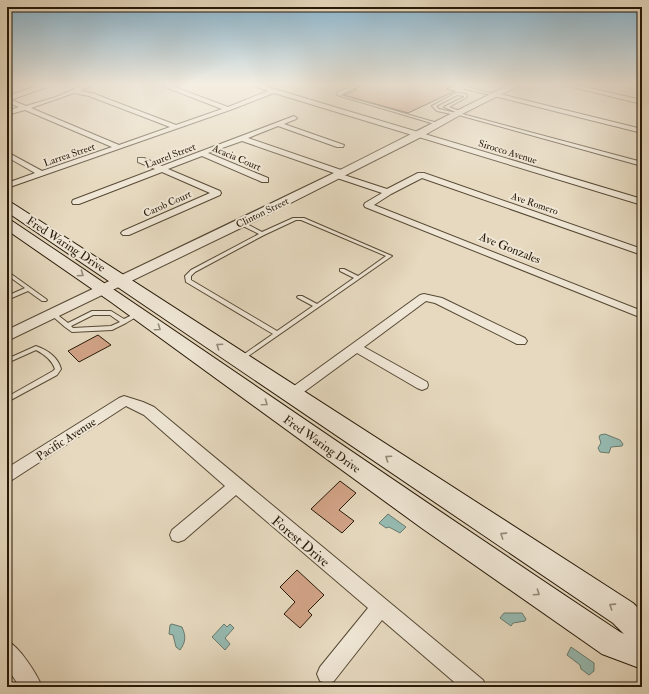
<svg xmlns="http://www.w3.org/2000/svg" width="649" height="694" font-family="'IM FELL Double Pica',serif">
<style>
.water{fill:#96bab1;stroke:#697a6d}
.building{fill:#d3a488;stroke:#261907}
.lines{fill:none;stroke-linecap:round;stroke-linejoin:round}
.service-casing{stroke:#564935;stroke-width:2}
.minor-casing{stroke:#564935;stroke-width:2}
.tertiary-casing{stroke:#564935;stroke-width:2}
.secondary-casing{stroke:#261907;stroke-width:2}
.service{fill:#efe6d5;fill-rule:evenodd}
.minor{fill:#efe6d5;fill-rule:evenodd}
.tertiary{fill:#efe6d5;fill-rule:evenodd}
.secondary{fill:#efe6d5;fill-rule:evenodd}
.oneway{stroke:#958a78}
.labels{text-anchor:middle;stroke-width:4;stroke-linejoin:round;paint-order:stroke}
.far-street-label{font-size:10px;fill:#261907;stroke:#efe6d5}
.street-label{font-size:12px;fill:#261907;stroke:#efe6d5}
.near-street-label{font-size:14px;fill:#261907;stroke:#efe6d5}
</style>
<rect width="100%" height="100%" fill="#e6d9bf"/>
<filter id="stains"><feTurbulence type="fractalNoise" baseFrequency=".005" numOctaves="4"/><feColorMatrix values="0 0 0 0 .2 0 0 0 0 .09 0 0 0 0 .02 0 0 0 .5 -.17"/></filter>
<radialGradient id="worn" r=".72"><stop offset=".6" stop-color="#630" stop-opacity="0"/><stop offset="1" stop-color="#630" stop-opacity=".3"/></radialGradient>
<g class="water">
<polygon points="605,434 620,440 623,444 622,446 611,447 609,453 600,452 598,448 601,443 599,437 600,435"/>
<polygon points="388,514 406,527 400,533 389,527 386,528 379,523"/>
<polygon points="504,613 522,613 526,619 525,621 513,623 511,626 500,618"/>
<path d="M 172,624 L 182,627 C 186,636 186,642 180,650 L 176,647 L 173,635 L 169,634 L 170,625 Z"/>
<polygon points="224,624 227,627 230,624 234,628 225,638 230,644 225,650 212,637"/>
<polygon points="571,647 594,663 594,671 589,675 581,669 580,665 567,655"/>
</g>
<g class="building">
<polygon points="361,85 454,85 446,89 455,91 408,113 344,95 356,90 354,90"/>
<polygon points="98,335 111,345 79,362 68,351"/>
<polygon points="340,481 356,493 339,510 354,521 342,533 311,509"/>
<polygon points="297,570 324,595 308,611 312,615 300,628 284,614 295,602 280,587"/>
</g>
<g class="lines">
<defs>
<g id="service">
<polygon points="356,85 360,85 340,95 441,124 438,125 337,95 338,92"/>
<polygon points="462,85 465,85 467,87 497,95 496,96 465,89"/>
<polygon points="456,93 466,94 467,97 449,107 460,111 460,113 458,113 444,107 464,97 464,96 457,95 436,106 439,109 456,113 456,115 437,111 432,106"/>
<path d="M 293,218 L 304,218 L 392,256 L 244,359 L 240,359 L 239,358 L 240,357 L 273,334 L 186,282 L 185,276 L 191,270 L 259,234 L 239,224 L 239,222 L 243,222 L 262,232 ZM 296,220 L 301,220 L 386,256 L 358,276 L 344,269 L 340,269 L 340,271 L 354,278 L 317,304 L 302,296 L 298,296 L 297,297 L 298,298 L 313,306 L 277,331 L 191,280 L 191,276 L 195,272 L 264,235 Z"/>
<polygon points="7,271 46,299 47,300 46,301 42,301 28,291 7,300 7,296 25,288 7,275"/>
<path d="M 92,311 L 111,311 L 124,319 L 138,312 L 141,314 L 126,323 L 112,330 L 72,332 L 65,327 L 50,314 L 53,312 L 55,313 L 68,323 ZM 93,315 L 110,315 L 120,322 L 111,326 L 73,328 L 71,326 Z"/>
<path d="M 36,346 C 47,350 58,357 61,369 L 57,375 L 7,402 L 7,397 L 53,371 L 55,369 C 52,360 44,354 36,350 L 7,363 L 7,359 Z"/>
</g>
<g id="minor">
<path d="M 83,85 L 92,85 L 80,91 L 92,93 L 176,125 L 222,109 L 160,85 L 169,85 L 228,107 L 268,91 L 251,85 L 261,85 L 642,199 L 642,205 L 274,93 L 230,110 L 7,188 L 7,183 L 35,173 L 7,157 L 7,152 L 42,171 L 112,147 L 25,110 L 7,115 L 7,111 L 19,107 L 7,102 L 7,98 L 26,106 L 56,97 ZM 74,93 L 89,96 L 170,127 L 119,145 L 31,108 Z"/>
<polygon points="564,85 576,85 642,100 642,104"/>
<polygon points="496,93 642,129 642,133 494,96 494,94"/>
<polygon points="455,112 642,162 642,166 455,114"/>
<polygon points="294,116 297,118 296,119 284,124 344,145 343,147 337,147 278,126 248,138 344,171 344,175 387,189 418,173 424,173 642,249 642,255 422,178 391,194 374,205 642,311 642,318 365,207 364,205 365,203 382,193 334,177 333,175 334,173 242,141 208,153 268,178 268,182 262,182 202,156 168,169 220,191 221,193 220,195 129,235 123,235 121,233 123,231 210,193 162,172 79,204 73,204 72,202 73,200 155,169 138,162 138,158 144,158 162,166"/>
<polygon points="424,294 442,298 525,338 527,341 525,344 517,344 435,303 426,301 364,347 427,382 428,385 427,388 422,390 417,388 357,353 297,397 292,399 287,397 285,394 287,391 420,295"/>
<polygon points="124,396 143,402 154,407 483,680 486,687 460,687 382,620 334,681 327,684 320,681 317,674 320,667 368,608 236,495 184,540 178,542 172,540 170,535 172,530 225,486 144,415 126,406 12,480 7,482 7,468 119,398"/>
<path d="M 7,641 C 19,646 37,674 42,687 L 20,687 L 7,668 Z"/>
</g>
<g id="tertiary">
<polygon points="40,85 53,85 7,101 7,96"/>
<path d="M 509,85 L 520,85 L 462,114 L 423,136 L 245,226 L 7,341 L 7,330 C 117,277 227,225 336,172 C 394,143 451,113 509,85 Z"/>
</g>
<path id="secondary" d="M 7,202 L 12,203 L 633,603 L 642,612 L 642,669 L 602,654 L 423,529 L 111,302 L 7,230 L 7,220 L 12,221 C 215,357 416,497 620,632 L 624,634 L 613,623 L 7,212 Z"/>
</defs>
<use href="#service" class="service-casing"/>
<use href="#minor" class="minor-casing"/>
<use href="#tertiary" class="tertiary-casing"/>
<use href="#secondary" class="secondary-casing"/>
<use href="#service" class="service"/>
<use href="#minor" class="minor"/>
<use href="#tertiary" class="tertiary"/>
<use href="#secondary" class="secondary"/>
</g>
<defs><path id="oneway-chevron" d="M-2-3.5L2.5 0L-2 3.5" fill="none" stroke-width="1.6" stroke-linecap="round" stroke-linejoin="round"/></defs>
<g class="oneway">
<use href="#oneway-chevron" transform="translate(81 274) rotate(34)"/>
<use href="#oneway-chevron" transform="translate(158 328) rotate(35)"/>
<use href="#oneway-chevron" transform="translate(219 346) rotate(-146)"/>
<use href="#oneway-chevron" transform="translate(265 403) rotate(35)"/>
<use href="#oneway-chevron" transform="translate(388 458) rotate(-146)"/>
<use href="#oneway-chevron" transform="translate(503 535) rotate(-147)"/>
<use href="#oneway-chevron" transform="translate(537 593) rotate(34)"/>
<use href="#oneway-chevron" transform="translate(612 606) rotate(-147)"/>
</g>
<linearGradient id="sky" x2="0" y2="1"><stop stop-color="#87b6d2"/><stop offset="0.46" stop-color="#f4eee2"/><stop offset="1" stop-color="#f4eee2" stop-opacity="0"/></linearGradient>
<rect width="649" height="183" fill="url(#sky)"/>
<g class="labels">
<g class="far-street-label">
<text transform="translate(508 151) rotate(17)" y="4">Sirocco Avenue</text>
<text transform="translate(69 154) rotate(-19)" y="4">Larrea Street</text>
<text transform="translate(170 155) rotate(-21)" y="4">Laurel Street</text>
<text transform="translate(237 157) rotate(23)" y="4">Acacia Court</text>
<text transform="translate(167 203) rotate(-24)" y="4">Carob Court</text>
<text transform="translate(535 203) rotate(19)" y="4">Ave Romero</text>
<text transform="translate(262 212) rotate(-26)" y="4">Clinton Street</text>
</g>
<g class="street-label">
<text transform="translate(66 244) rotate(33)" y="4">Fred Waring Drive</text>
<text transform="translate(510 248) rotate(22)" y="4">Ave Gonzales</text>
<text transform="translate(66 439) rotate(-33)" y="4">Pacific Avenue</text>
<text transform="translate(322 444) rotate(35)" y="4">Fred Waring Drive</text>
</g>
<g class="near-street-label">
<text transform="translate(301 541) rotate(40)" y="5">Forest Drive</text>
</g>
</g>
<rect width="649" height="694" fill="none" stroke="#e6d9bf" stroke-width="24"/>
<rect x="8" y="8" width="633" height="678" fill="none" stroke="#261907" stroke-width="2"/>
<rect x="12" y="12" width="625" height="670" fill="none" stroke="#261907"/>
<rect width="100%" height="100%" filter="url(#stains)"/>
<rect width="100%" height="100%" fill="url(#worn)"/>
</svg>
